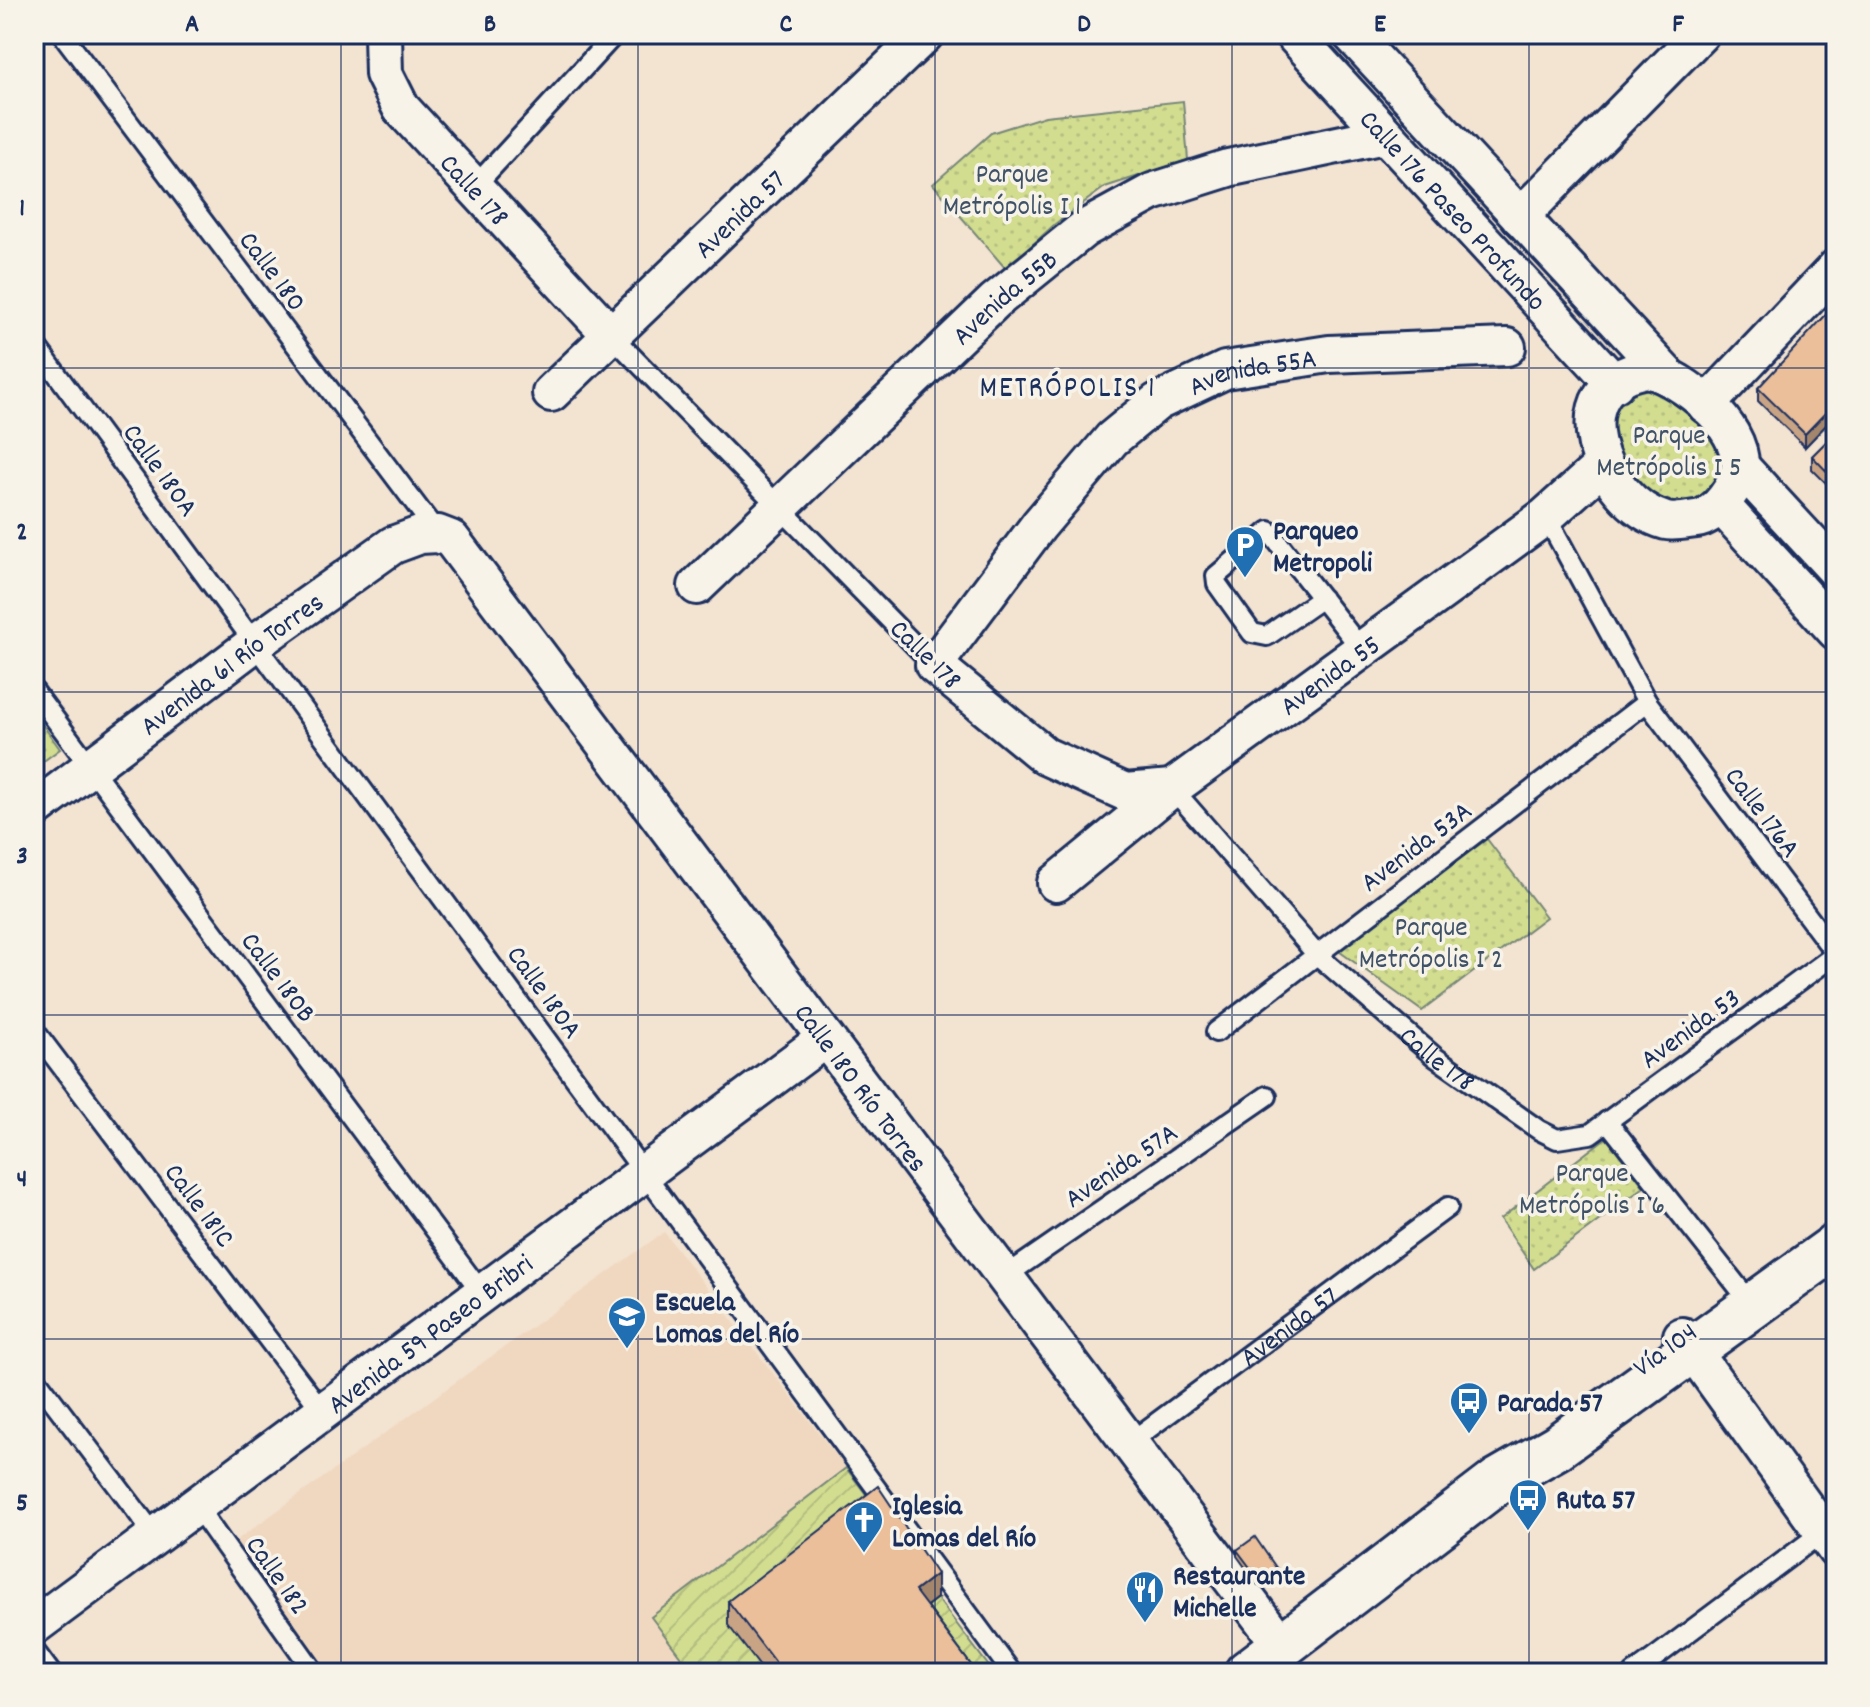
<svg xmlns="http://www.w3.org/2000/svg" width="1870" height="1707" font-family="Dekko,sans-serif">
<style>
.built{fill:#f0d8c0}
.grass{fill:url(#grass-dots);stroke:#768677;stroke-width:2}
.garden{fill:url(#garden-furrows);stroke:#768677;stroke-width:2}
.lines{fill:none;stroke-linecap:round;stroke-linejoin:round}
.service-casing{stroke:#1b2f5e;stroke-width:24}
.minor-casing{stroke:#1b2f5e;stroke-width:42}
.secondary-casing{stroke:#1b2f5e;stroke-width:50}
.service{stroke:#f7f3e8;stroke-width:18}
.minor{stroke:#f7f3e8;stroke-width:36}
.secondary{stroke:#f7f3e8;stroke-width:44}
.wall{fill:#c9a484;stroke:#1b2f5e;stroke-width:2}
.shaded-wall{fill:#a4866c;stroke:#1b2f5e;stroke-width:2}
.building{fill:#eabf9a;stroke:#1b2f5e;stroke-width:2}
.grid{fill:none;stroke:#1b2f5e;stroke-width:2;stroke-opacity:0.55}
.labels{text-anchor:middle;stroke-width:7;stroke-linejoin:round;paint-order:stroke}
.park-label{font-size:28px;fill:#405268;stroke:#f7f3e8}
.street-label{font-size:28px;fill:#1b2f5e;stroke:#f7f3e8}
.poi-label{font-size:28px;font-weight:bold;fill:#1b2f5e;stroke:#f7f3e8;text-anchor:start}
.neighbourhood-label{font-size:30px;letter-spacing:2px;fill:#1b2f5e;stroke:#f7f3e8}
.neatline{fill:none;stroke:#1b2f5e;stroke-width:3}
.grid-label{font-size:26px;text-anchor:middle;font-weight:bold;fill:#1b2f5e}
</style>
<defs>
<pattern id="grass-dots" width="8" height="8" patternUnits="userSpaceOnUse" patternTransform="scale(2)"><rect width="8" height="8" fill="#d2dd90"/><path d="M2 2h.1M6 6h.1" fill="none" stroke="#b4be7f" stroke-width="1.8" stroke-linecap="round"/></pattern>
<pattern id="garden-furrows" width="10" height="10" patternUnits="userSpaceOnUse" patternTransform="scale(2)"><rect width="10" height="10" fill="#d2dd90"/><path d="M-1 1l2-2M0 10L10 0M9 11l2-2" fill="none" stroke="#b4be7f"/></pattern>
</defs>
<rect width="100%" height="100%" fill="#f3e3d1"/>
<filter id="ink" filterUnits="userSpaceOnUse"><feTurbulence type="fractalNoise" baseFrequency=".0125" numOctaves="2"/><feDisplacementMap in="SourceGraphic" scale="16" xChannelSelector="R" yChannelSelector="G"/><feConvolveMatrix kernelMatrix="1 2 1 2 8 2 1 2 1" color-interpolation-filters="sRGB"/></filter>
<g filter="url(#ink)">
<polygon class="built" points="664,1232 846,1468 651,1617 693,1673 329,1673 234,1542"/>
<g class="grass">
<polygon points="1183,101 1188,160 1105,187 1055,224 1006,269 933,184 991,133 1045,116"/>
<path d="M 1639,383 L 1678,389 L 1728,453 L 1713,496 C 1701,499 1682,509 1670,507 C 1639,501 1600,445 1609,414 C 1614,399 1627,391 1639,383 Z"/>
<polygon points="34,713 60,749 34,768"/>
<polygon points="1487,839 1546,917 1422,1011 1336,949"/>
<polygon points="1607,1137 1644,1187 1534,1269 1500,1219"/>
</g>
<g class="garden">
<polygon points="846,1468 878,1510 765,1673 693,1673 651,1617"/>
<polygon points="937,1598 994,1673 959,1673 915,1615"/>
</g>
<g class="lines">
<defs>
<g id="service">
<polyline points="66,39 438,534"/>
<polyline points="475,186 615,34"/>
<polyline points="610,334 934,665"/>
<polyline points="34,343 1012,1673"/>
<polyline points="1546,516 1647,702 1836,954"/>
<polyline points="1322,598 1267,636 1252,633 1217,584 1216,576 1269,531 1362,650"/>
<polyline points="34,691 482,1293"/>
<path id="s1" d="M 1172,788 L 1317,955 L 1435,1057 L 1539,1130 L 1557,1139 L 1590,1134 L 1836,954"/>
<polyline points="34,1030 323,1412"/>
<polyline points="1216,1032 1647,702"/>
<polyline points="1607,1121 1742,1292"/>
<polyline points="1004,1277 1267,1096"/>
<polyline points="34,1376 156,1537"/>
<path id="s2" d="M 1129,1443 L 1448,1207"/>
<polyline points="197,1507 315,1673"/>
<polyline points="34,1650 51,1673"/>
<polyline points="1634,1673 1824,1531"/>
</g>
<g id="minor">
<path id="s3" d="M 383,34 L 384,74 L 401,108 L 610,334"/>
<path id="s4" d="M 1293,34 L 1615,384"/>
<polyline points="1351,34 1666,374"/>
<polyline points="1520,217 1700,34"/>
<path d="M 1648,369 C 1684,379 1741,424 1740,466 C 1739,477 1732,490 1725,499 C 1719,507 1707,518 1696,519 C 1687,520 1674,523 1666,521 C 1598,502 1555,382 1648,369 Z"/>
<path id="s5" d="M 551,393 L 925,34"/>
<polyline points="1706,405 1836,268"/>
<polyline points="1740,466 1836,570"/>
<polyline points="1721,505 1836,631"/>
<path id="s6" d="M 697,586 L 995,301 L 1084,229 L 1152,192 L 1228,168 L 1385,135"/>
<path id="s7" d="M 1172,788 L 1125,792 L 1045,756 L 934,665 L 1039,525 L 1112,439 L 1157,402 L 1225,370 L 1329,354 L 1507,347"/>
<path id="s8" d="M 34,810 L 255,643 L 393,545 L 420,535 L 438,534 L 451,539 L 1282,1646"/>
<path id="s9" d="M 1056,883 L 1172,788 L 1546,516 L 1603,465"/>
<polyline points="1682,1336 1836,1550"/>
<path id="s10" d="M 34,1626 L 825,1039"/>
</g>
<polyline id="secondary" points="1247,1673 1498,1481 1557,1447 1836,1246"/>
</defs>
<use href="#service" class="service-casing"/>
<use href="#minor" class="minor-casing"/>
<use href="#secondary" class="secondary-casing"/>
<use href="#service" class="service"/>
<use href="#minor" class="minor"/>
<use href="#secondary" class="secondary"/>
</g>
<g class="wall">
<polygon points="1836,304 1833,426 1829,422 1805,447 1758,401 1758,388"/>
<polygon points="1836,432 1836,493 1812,469 1812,456"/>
<polygon points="1237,1550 1279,1578 1267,1586 1258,1585 1237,1556"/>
<polygon points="937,1598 927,1606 977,1673 765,1673 728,1625 728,1601"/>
</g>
<g class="shaded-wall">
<polygon points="1829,409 1829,422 1805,447 1805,434"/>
<polygon points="1836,411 1836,423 1833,426 1833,414"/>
<polygon points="1279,1572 1279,1578 1267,1586 1267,1579"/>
<polygon points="937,1574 937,1598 915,1615 915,1591"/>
</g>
<g class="building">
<polygon points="1836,304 1836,411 1833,414 1829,409 1805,434 1758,388"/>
<polygon points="1836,432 1836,481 1812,456"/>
<polygon points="878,1486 937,1574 915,1591 977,1673 783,1673 728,1601"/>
<polygon points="1255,1537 1279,1572 1267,1579 1258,1578 1237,1550"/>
</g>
</g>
<path class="grid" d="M 341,34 L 341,1673M 638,34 L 638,1673M 935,34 L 935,1673M 1232,34 L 1232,1673M 1529,34 L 1529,1673M 34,368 L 1836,368M 34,692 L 1836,692M 34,1015 L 1836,1015M 34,1339 L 1836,1339"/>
<defs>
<symbol id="parking-pin" viewBox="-11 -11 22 30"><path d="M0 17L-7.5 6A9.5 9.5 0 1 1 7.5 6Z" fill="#1f6fb2" stroke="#f7f3e8"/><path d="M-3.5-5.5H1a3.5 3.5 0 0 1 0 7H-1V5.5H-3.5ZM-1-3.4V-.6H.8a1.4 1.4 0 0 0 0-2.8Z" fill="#fff"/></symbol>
<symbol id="school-pin" viewBox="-11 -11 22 30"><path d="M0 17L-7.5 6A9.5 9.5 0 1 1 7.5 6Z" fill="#1f6fb2" stroke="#f7f3e8"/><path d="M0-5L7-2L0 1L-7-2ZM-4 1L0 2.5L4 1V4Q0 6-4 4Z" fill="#fff"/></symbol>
<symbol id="bus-pin" viewBox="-11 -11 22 30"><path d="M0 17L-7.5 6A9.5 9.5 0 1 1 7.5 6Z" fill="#1f6fb2" stroke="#f7f3e8"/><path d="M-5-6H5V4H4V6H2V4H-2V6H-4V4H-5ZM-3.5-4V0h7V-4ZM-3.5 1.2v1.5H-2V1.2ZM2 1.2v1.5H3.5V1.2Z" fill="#fff"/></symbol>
<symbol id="church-pin" viewBox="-11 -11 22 30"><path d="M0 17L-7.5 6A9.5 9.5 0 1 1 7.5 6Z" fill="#1f6fb2" stroke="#f7f3e8"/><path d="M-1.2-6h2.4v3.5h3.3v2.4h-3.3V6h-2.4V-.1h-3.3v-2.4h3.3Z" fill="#fff"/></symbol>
<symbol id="restaurant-pin" viewBox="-11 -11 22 30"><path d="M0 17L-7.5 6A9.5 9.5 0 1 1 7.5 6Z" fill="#1f6fb2" stroke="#f7f3e8"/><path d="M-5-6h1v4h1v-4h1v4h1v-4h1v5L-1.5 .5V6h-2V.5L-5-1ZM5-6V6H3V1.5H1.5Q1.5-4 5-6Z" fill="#fff"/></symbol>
</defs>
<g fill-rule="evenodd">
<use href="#parking-pin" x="1223" y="523" width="44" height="60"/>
<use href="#school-pin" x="605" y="1294" width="44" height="60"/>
<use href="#bus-pin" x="1447" y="1379" width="44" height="60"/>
<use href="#bus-pin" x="1506" y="1476" width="44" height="60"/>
<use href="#church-pin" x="842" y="1498" width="44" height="60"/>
<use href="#restaurant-pin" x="1123" y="1568" width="44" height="60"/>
</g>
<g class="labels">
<g class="park-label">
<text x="1012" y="182">Parque<tspan x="1012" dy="32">Metrópolis I 1</tspan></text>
<text x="1669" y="443">Parque<tspan x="1669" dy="32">Metrópolis I 5</tspan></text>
<text x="1431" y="935">Parque<tspan x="1431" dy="32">Metrópolis I 2</tspan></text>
<text x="1592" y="1181">Parque<tspan x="1592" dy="32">Metrópolis I 6</tspan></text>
</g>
<g class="street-label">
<text dy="10" stroke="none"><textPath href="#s3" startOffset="188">Calle 178</textPath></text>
<text dy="10" stroke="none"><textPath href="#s4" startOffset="238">Calle 176 Paseo Profundo</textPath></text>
<text dy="10" stroke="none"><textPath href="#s5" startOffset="260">Avenida 57</textPath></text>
<text transform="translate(274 270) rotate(53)" y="10">Calle 180</text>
<text dy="10" stroke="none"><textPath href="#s6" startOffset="422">Avenida 55B</textPath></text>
<text dy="10" stroke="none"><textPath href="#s7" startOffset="726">Avenida 55A</textPath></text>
<text transform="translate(162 469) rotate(54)" y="10">Calle 180A</text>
<text transform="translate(927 653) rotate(44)" y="10">Calle 178</text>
<text dy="10" stroke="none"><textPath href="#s8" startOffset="246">Avenida 61 Río Torres</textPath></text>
<text dy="10" stroke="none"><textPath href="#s9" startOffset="344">Avenida 55</textPath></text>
<text transform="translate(1764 811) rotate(53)" y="10">Calle 176A</text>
<text transform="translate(1415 845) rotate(-37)" y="10">Avenida 53A</text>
<text transform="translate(280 976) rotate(53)" y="10">Calle 180B</text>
<text transform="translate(546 991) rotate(54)" y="10">Calle 180A</text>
<text transform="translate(1689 1027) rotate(-36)" y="10">Avenida 53</text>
<text dy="10" stroke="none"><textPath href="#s1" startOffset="380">Calle 178</textPath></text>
<text dy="10" stroke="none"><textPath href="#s8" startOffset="1192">Calle 180 Río Torres</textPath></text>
<text transform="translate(1120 1164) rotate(-34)" y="10">Avenida 57A</text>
<text transform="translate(201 1204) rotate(53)" y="10">Calle 181C</text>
<text dy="10" stroke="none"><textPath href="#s2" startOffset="198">Avenida 57</textPath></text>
<text dy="10" stroke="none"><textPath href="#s10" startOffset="492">Avenida 59 Paseo Bribri</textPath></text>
<text transform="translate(1664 1348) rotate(-36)" y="10">Vía 104</text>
<text transform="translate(279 1574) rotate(55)" y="10">Calle 182</text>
</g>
<g class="poi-label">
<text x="1273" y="539">Parqueo<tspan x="1273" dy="32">Metropoli</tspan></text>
<text x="655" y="1310">Escuela<tspan x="655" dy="32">Lomas del Río</tspan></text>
<text x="1497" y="1411">Parada 57</text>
<text x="1556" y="1508">Ruta 57</text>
<text x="892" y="1514">Iglesia<tspan x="892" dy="32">Lomas del Río</tspan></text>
<text x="1173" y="1584">Restaurante<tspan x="1173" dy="32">Michelle</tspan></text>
</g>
<g class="neighbourhood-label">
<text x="1068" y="396">METRÓPOLIS 1</text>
</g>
</g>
<rect width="1870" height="1707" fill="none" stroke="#f7f3e8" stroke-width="88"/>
<rect x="44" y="44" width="1782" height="1619" class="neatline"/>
<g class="grid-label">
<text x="192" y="31">A</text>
<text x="490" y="31">B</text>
<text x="786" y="31">C</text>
<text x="1084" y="31">D</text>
<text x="1380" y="31">E</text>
<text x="1678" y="31">F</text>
<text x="22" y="215">1</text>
<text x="22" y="539">2</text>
<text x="22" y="863">3</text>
<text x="22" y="1186">4</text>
<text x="22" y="1510">5</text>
</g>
</svg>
